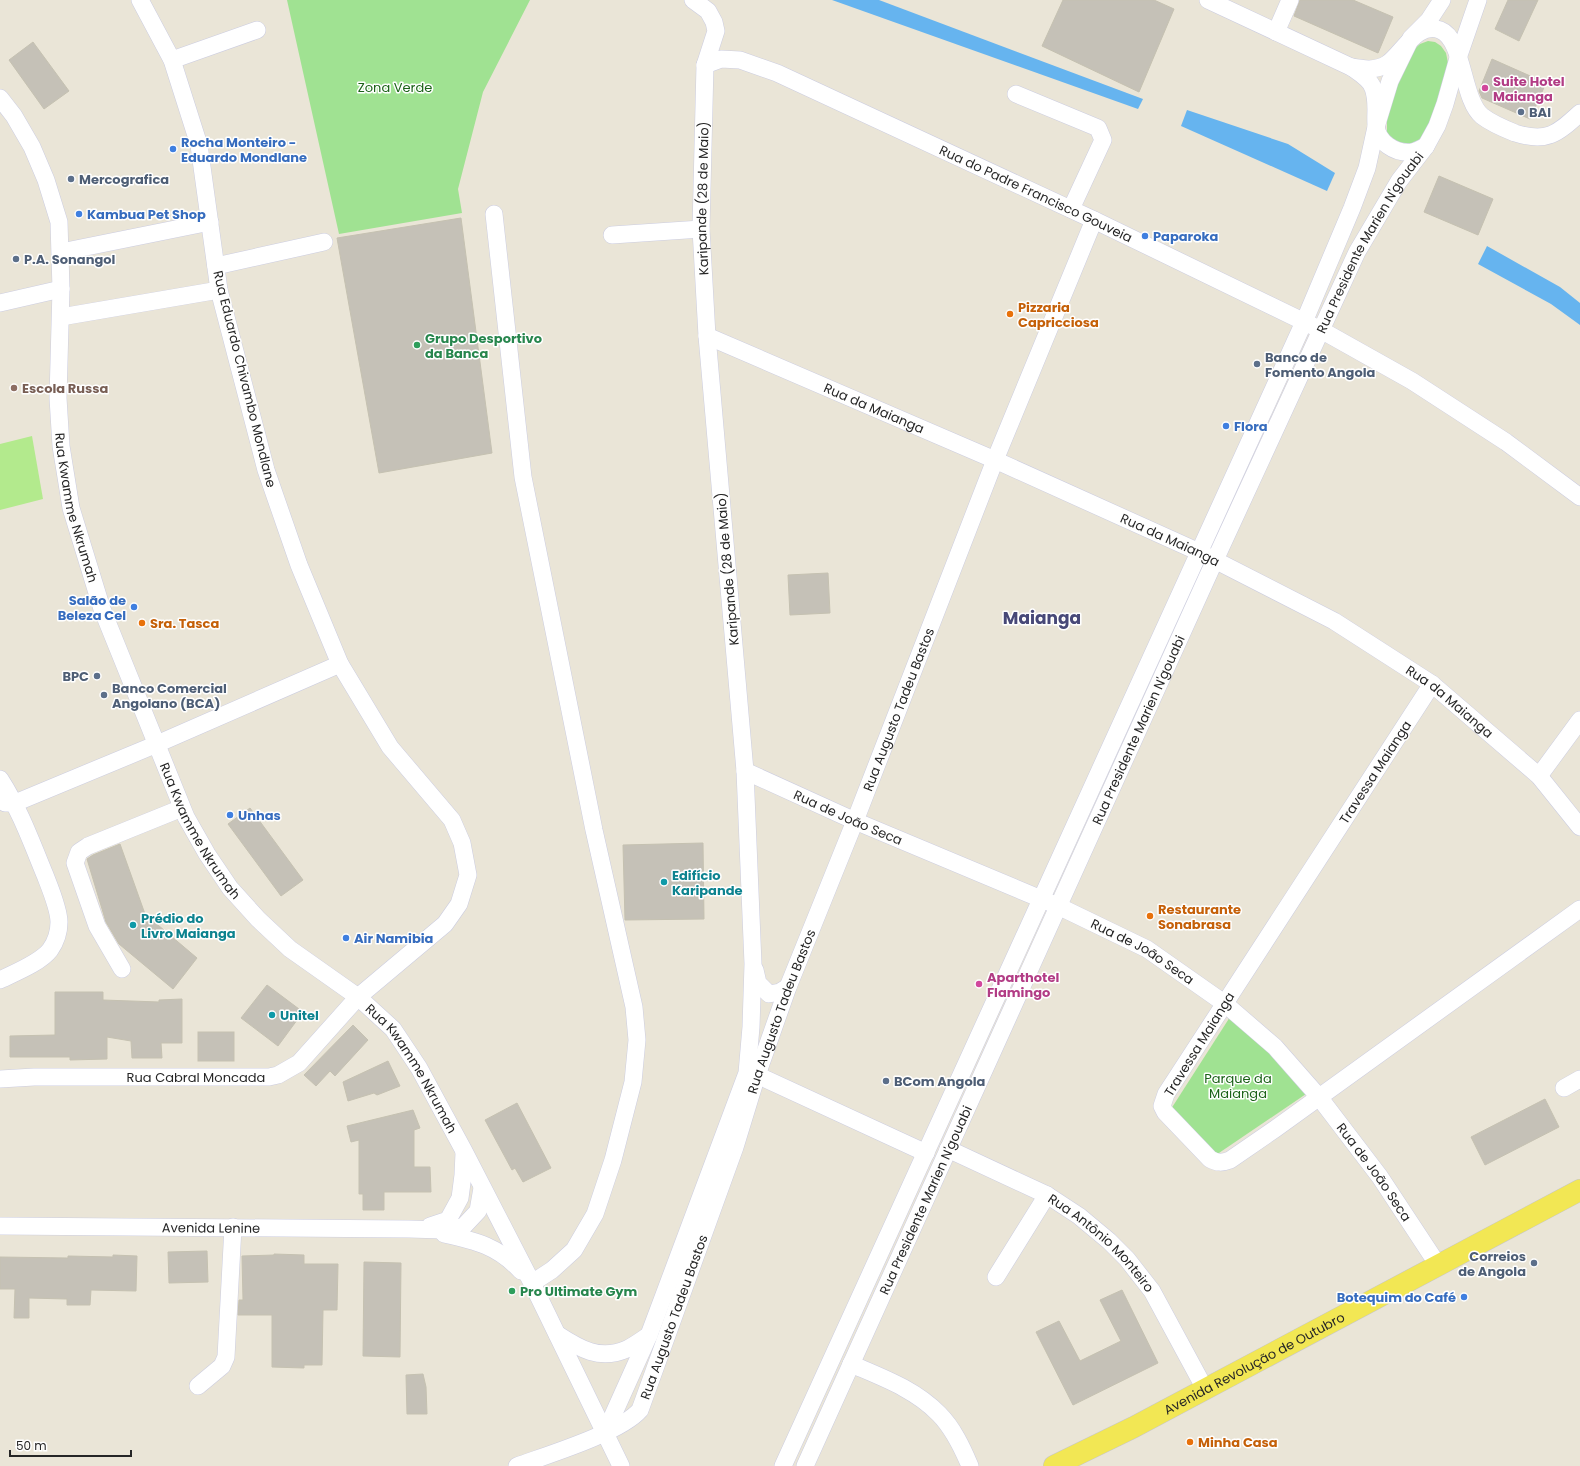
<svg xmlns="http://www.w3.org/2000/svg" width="1580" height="1466" font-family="Poppins,sans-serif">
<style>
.green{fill:#a0e292}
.pitch{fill:#b3ea8d}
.water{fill:#66b4ef}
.building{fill:#c5c1b7;stroke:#c5c1b1}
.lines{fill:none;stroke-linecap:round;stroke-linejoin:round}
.minor-casing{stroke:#cccde0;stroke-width:18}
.major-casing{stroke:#c7c7c7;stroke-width:22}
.minor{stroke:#fff;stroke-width:17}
.major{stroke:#f2e754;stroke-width:21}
.hotel-dot{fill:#d1479c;stroke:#fff;stroke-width:1.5}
.service-dot{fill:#5c6f8a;stroke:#fff;stroke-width:1.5}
.shop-dot{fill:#3f7fe0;stroke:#fff;stroke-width:1.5}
.food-dot{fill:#e8710a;stroke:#fff;stroke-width:1.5}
.leisure-dot{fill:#2e9e5b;stroke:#fff;stroke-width:1.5}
.education-dot{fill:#8d6e63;stroke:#fff;stroke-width:1.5}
.culture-dot{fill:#0f9aa8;stroke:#fff;stroke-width:1.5}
.labels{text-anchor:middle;stroke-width:3;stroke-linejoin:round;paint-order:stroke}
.hotel-label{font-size:13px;font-weight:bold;fill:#b23c85;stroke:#fff;text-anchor:start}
.park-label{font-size:13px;fill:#1b6218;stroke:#fff}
.service-label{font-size:13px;font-weight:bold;fill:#4e5e75;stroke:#fff;text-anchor:start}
.shop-label{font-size:13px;font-weight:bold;fill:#366cbe;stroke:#fff;text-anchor:start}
.street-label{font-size:13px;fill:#262626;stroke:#fff}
.food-label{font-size:13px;font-weight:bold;fill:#c56008;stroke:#fff;text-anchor:start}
.leisure-label{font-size:13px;font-weight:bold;fill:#27864d;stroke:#fff;text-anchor:start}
.education-label{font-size:13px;font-weight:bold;fill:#785e54;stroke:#fff;text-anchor:start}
.culture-label{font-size:13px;font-weight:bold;fill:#0d838f;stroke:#fff;text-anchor:start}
.district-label{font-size:17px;font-weight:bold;fill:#474877;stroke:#fff}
</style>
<rect width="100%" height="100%" fill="#eae5d7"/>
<g class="green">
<polygon points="287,0 530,0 483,92 458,189 462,213 339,234"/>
<polygon points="1428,41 1435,42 1441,46 1446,53 1449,68 1426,132 1414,145 1398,146 1387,135 1387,119 1388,102 1409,54 1420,44"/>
<polygon points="1230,1017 1269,1053 1306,1094 1216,1155 1171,1109"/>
</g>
<polygon class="pitch" points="32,436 43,499 0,510 0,444"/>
<g class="water">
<polygon points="832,0 879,0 1143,99 1138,109"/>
<polygon points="1187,110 1288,144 1335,173 1327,191 1181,126"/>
<polygon points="1487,246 1560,287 1580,303 1580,325 1551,304 1478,264"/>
</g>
<g class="building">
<polygon points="1063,0 1154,0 1174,9 1139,92 1042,46"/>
<polygon points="1300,0 1353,0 1393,17 1378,53 1294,16"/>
<polygon points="1508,0 1538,0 1519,41 1495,29"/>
<polygon points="33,42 69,91 44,109 9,60"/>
<polygon points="1492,59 1546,83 1530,119 1482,98 1479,91"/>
<polygon points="1439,176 1493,199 1478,235 1424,212"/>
<polygon points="461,218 492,453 379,473 337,238"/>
<polygon points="828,573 830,613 790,615 788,575"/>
<polygon points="250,808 303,880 281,896 228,824"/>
<polygon points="703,843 704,919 625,920 623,845"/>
<polygon points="120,844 145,914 197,958 173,989 119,944 106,922 87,859 93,855"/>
<polygon points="267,985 303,1012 278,1046 241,1018"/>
<polygon points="55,992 103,992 103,1000 159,1002 159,1000 182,999 182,1043 161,1043 162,1058 132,1058 131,1041 107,1037 107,1059 70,1060 70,1057 10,1057 10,1036 55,1035"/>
<polygon points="353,1025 368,1040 335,1076 330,1071 316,1086 304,1075"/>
<rect x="198" y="1032" width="36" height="29"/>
<polygon points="388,1061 400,1086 377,1095 374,1093 348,1101 343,1082"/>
<polygon points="1545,1099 1559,1127 1485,1165 1471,1137"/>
<polygon points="517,1103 551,1168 523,1182 515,1168 512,1170 485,1120"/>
<polygon points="413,1110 420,1128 414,1130 414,1167 430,1167 431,1192 384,1192 384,1210 363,1210 363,1194 359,1194 359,1140 351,1142 347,1126"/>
<polygon points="207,1251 208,1282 169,1283 168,1252"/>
<polygon points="274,1254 304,1255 304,1264 338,1264 337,1310 323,1310 322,1365 304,1365 304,1368 272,1367 272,1315 238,1315 239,1300 243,1300 242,1256 274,1255"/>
<polygon points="113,1255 137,1256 136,1291 91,1290 90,1305 67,1305 67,1299 29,1298 29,1318 14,1318 15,1289 0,1289 0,1257 68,1258 68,1256 113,1257"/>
<polygon points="364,1262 401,1263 400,1357 363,1356"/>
<polygon points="1122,1290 1158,1363 1073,1405 1036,1332 1059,1321 1080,1361 1121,1341 1100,1300"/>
<polygon points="423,1374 426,1387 427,1414 407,1414 406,1375"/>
</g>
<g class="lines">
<defs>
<g id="minor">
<path d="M 1208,0 L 1351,67 C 1358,72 1370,79 1373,88 C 1378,101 1375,113 1376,125 C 1377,142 1395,154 1412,152 C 1416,151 1422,148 1426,146"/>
<polyline points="1276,32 1290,0"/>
<polyline points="172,60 257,30"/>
<path id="s1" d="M 705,65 L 721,59 L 740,60 L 777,73 L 1094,220 L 1321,330 L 1412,381 L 1506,442 L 1580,497"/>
<path d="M 1351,67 C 1363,69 1376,71 1387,64 C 1402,54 1417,21 1440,30 C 1464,39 1462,100 1482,116 C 1491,123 1505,129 1515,133 C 1547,143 1557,134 1580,113"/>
<polyline points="1016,94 1098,128 1103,140 1071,209"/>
<path id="s2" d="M 0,98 L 14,116 L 32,147 L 46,180 L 59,222 L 61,289 L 58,398 L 61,446 L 71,508 L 102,609 L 186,817 L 207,854 L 230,888 L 258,919 L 290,949 L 358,997 L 393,1029 L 419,1068 L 464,1151 L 532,1283 L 621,1466"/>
<polyline points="494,214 523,477 594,830 634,1007 637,1040 633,1082 613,1160 595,1214 574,1250 552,1270 532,1283"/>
<polyline points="612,235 701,229"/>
<polyline points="61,252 210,222"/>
<polyline points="216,266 324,242"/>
<polyline points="0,303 61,289"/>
<polyline points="61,317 219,290"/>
<path id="s3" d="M 707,336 L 995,460 L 1199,552 L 1334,621 L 1432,684 L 1539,776 L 1580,827"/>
<path d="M 1432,684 L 1166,1094 L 1162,1106 L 1165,1112 L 1210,1159 C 1217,1163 1222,1163 1230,1160 L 1275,1129 L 1580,909"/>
<path id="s4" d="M 745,771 L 855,821 L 1058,906 L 1147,949 L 1224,1003 L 1275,1047 L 1319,1097 L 1380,1177 L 1438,1265"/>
<polyline points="1539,776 1580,720"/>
<path d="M 0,779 C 20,810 31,841 45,875 C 50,888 59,909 59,922 C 59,932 55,943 50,950 C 40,963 14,973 0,980"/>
<polyline points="0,799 5,803 15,803 157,744 340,664"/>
<polyline points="122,969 97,926 75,863 79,852 88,846 182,808"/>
<polyline points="755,970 758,983 769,994 780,992 788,987"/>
<polyline points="757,1075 926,1153"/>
<path id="s5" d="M 0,1079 L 34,1077 L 269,1077 L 278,1075 L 299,1063 L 358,997 L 445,924 L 459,904 L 468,875 L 462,843 L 452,820 L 390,747 L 340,664 L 299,565 L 266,470 L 219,290 L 199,145 L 172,60 L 140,0"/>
<polyline points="1564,1088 1580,1079"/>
<path id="s6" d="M 948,1149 L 1047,1195 L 1079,1216 L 1109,1241 L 1127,1259 L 1152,1291 L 1205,1389"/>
<path id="s7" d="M 0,1226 L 409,1229 L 443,1230 L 463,1227 L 478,1211 L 482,1188"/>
<polyline points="430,1226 448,1220 460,1198 463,1175 464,1153"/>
<path d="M 444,1234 C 476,1241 498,1246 521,1271"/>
<polyline points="996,1277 1047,1195"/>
<path d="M 557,1334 C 580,1349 600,1361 627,1349 C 635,1345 642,1340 649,1335"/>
<path d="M 851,1364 C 881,1377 915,1389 939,1414 C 953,1428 962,1447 970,1466"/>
<polyline points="198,1386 222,1366 226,1357 233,1227"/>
<path id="s8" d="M 605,1433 L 649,1335 L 747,1073 L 751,1027 L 753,964 L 745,771 L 707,336 L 701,229 L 705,65 L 716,31 L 714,22 L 708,11 L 693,0"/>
<path id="s9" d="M 517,1466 C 547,1455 620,1433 640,1410 L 735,1147 L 757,1075 L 788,987 L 855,821 L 995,460 L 1094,220"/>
<polyline points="783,1466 1304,322 1352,208 1367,168 1376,127 1390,81 1411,38 1429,20 1442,0"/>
<path id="s10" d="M 805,1466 L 1215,560 L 1357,252 L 1399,181 L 1426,146 L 1437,126 L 1445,104 L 1458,58 L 1478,0"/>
</g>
<g id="major">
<path id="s11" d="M 1054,1466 L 1134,1427 L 1580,1190"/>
</g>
</defs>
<use href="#minor" class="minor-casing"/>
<use href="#major" class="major-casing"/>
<use href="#minor" class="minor"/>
<use href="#major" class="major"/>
</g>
<g class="hotel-dot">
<circle cx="1485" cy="88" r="4"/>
<circle cx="979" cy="984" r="4"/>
</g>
<g class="service-dot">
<circle cx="1521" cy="112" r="4"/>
<circle cx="71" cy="179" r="4"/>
<circle cx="16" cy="259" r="4"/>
<circle cx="1257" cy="364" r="4"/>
<circle cx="97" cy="676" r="4"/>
<circle cx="104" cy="695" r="4"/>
<circle cx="886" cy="1081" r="4"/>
<circle cx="1534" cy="1263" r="4"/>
</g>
<g class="shop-dot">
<circle cx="173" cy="149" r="4"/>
<circle cx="79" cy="214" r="4"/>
<circle cx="1145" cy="236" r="4"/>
<circle cx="1226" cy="426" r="4"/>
<circle cx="134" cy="607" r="4"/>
<circle cx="230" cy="815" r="4"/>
<circle cx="346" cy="938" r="4"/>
<circle cx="1464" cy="1297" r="4"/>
</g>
<g class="food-dot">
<circle cx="1010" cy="314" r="4"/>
<circle cx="142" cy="623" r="4"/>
<circle cx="1150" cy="916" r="4"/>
<circle cx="1190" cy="1442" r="4"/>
</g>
<g class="leisure-dot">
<circle cx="417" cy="345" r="4"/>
<circle cx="512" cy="1291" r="4"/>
</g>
<circle class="education-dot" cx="14" cy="388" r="4"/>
<g class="culture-dot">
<circle cx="664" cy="882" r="4"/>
<circle cx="133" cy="925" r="4"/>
<circle cx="272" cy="1015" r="4"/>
</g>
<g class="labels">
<g class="hotel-label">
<text x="1493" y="86">Suite Hotel<tspan x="1493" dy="15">Maianga</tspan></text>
<text x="987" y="982">Aparthotel<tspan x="987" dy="15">Flamingo</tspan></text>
</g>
<g class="park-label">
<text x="395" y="92">Zona Verde</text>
<text x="1238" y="1083">Parque da<tspan x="1238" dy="15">Maianga</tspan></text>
</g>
<g class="service-label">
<text x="1529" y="117">BAI</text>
<text x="79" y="184">Mercografica</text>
<text x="24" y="264">P.A. Sonangol</text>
<text x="1265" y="362">Banco de<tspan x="1265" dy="15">Fomento Angola</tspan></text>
<text x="89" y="681" text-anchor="end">BPC</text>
<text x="112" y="693">Banco Comercial<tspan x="112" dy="15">Angolano (BCA)</tspan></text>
<text x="894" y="1086">BCom Angola</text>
<text x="1526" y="1261" text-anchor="end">Correios<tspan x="1526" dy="15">de Angola</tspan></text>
</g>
<g class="shop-label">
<text x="181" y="147">Rocha Monteiro -<tspan x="181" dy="15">Eduardo Mondlane</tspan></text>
<text x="87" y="219">Kambua Pet Shop</text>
<text x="1153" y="241">Paparoka</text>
<text x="1234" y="431">Flora</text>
<text x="126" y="605" text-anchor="end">Salão de<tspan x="126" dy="15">Beleza Cel</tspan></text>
<text x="238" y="820">Unhas</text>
<text x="354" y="943">Air Namibia</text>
<text x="1456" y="1302" text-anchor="end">Botequim do Café</text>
</g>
<g class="street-label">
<text dy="5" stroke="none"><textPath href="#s1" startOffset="361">Rua do Padre Francisco Gouveia</textPath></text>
<text dy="5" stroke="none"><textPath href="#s8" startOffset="1264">Karipande (28 de Maio)</textPath></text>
<text dy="5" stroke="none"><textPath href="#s10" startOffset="1348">Rua Presidente Marien N'gouabi</textPath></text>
<text transform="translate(245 379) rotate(76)" y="5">Rua Eduardo Chivambo Mondlane</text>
<text dy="5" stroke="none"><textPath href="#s3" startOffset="182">Rua da Maianga</textPath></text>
<text dy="5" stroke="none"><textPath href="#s2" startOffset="426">Rua Kwamme Nkrumah</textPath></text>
<text dy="5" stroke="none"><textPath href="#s3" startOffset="506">Rua da Maianga</textPath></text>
<text transform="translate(727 569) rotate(-95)" y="5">Karipande (28 de Maio)</text>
<text dy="5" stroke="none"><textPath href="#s3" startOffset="830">Rua da Maianga</textPath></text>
<text dy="5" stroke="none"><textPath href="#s9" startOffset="883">Rua Augusto Tadeu Bastos</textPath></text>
<text dy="5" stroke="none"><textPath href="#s10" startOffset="808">Rua Presidente Marien N'gouabi</textPath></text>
<text transform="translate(1375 772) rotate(-57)" y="5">Travessa Maianga</text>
<text dy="5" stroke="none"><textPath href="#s4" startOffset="113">Rua de João Seca</textPath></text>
<text dy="5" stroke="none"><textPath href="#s2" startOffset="774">Rua Kwamme Nkrumah</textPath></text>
<text dy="5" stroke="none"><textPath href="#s4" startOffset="437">Rua de João Seca</textPath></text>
<text dy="5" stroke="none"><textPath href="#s9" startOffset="559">Rua Augusto Tadeu Bastos</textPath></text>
<text transform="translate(1199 1044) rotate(-58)" y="5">Travessa Maianga</text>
<text dy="5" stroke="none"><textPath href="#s2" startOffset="1098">Rua Kwamme Nkrumah</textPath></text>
<text dy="5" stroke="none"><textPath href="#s5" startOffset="196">Rua Cabral Moncada</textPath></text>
<text dy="5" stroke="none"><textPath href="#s4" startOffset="761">Rua de João Seca</textPath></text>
<text dy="5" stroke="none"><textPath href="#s10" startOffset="292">Rua Presidente Marien N'gouabi</textPath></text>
<text dy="5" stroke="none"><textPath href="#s7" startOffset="211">Avenida Lenine</textPath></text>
<text dy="5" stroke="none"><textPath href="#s6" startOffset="182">Rua Antônio Monteiro</textPath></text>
<text dy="5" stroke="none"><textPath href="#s9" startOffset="235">Rua Augusto Tadeu Bastos</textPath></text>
<text dy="5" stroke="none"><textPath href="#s11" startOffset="225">Avenida Revolução de Outubro</textPath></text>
</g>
<g class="food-label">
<text x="1018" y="312">Pizzaria<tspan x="1018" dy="15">Capricciosa</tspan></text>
<text x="150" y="628">Sra. Tasca</text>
<text x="1158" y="914">Restaurante<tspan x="1158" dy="15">Sonabrasa</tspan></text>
<text x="1198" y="1447">Minha Casa</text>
</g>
<g class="leisure-label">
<text x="425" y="343">Grupo Desportivo<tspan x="425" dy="15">da Banca</tspan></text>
<text x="520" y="1296">Pro Ultimate Gym</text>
</g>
<g class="education-label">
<text x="22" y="393">Escola Russa</text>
</g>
<g class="culture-label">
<text x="672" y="880">Edifício<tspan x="672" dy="15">Karipande</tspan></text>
<text x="141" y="923">Prédio do<tspan x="141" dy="15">Livro Maianga</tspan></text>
<text x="280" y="1020">Unitel</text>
</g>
<g class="district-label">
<text x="1042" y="624">Maianga</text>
</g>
</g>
<path d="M10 1450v6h121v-6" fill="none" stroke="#262626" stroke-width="2"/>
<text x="16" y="1450" font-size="12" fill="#262626" stroke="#ffffff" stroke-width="3" paint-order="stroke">50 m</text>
</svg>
